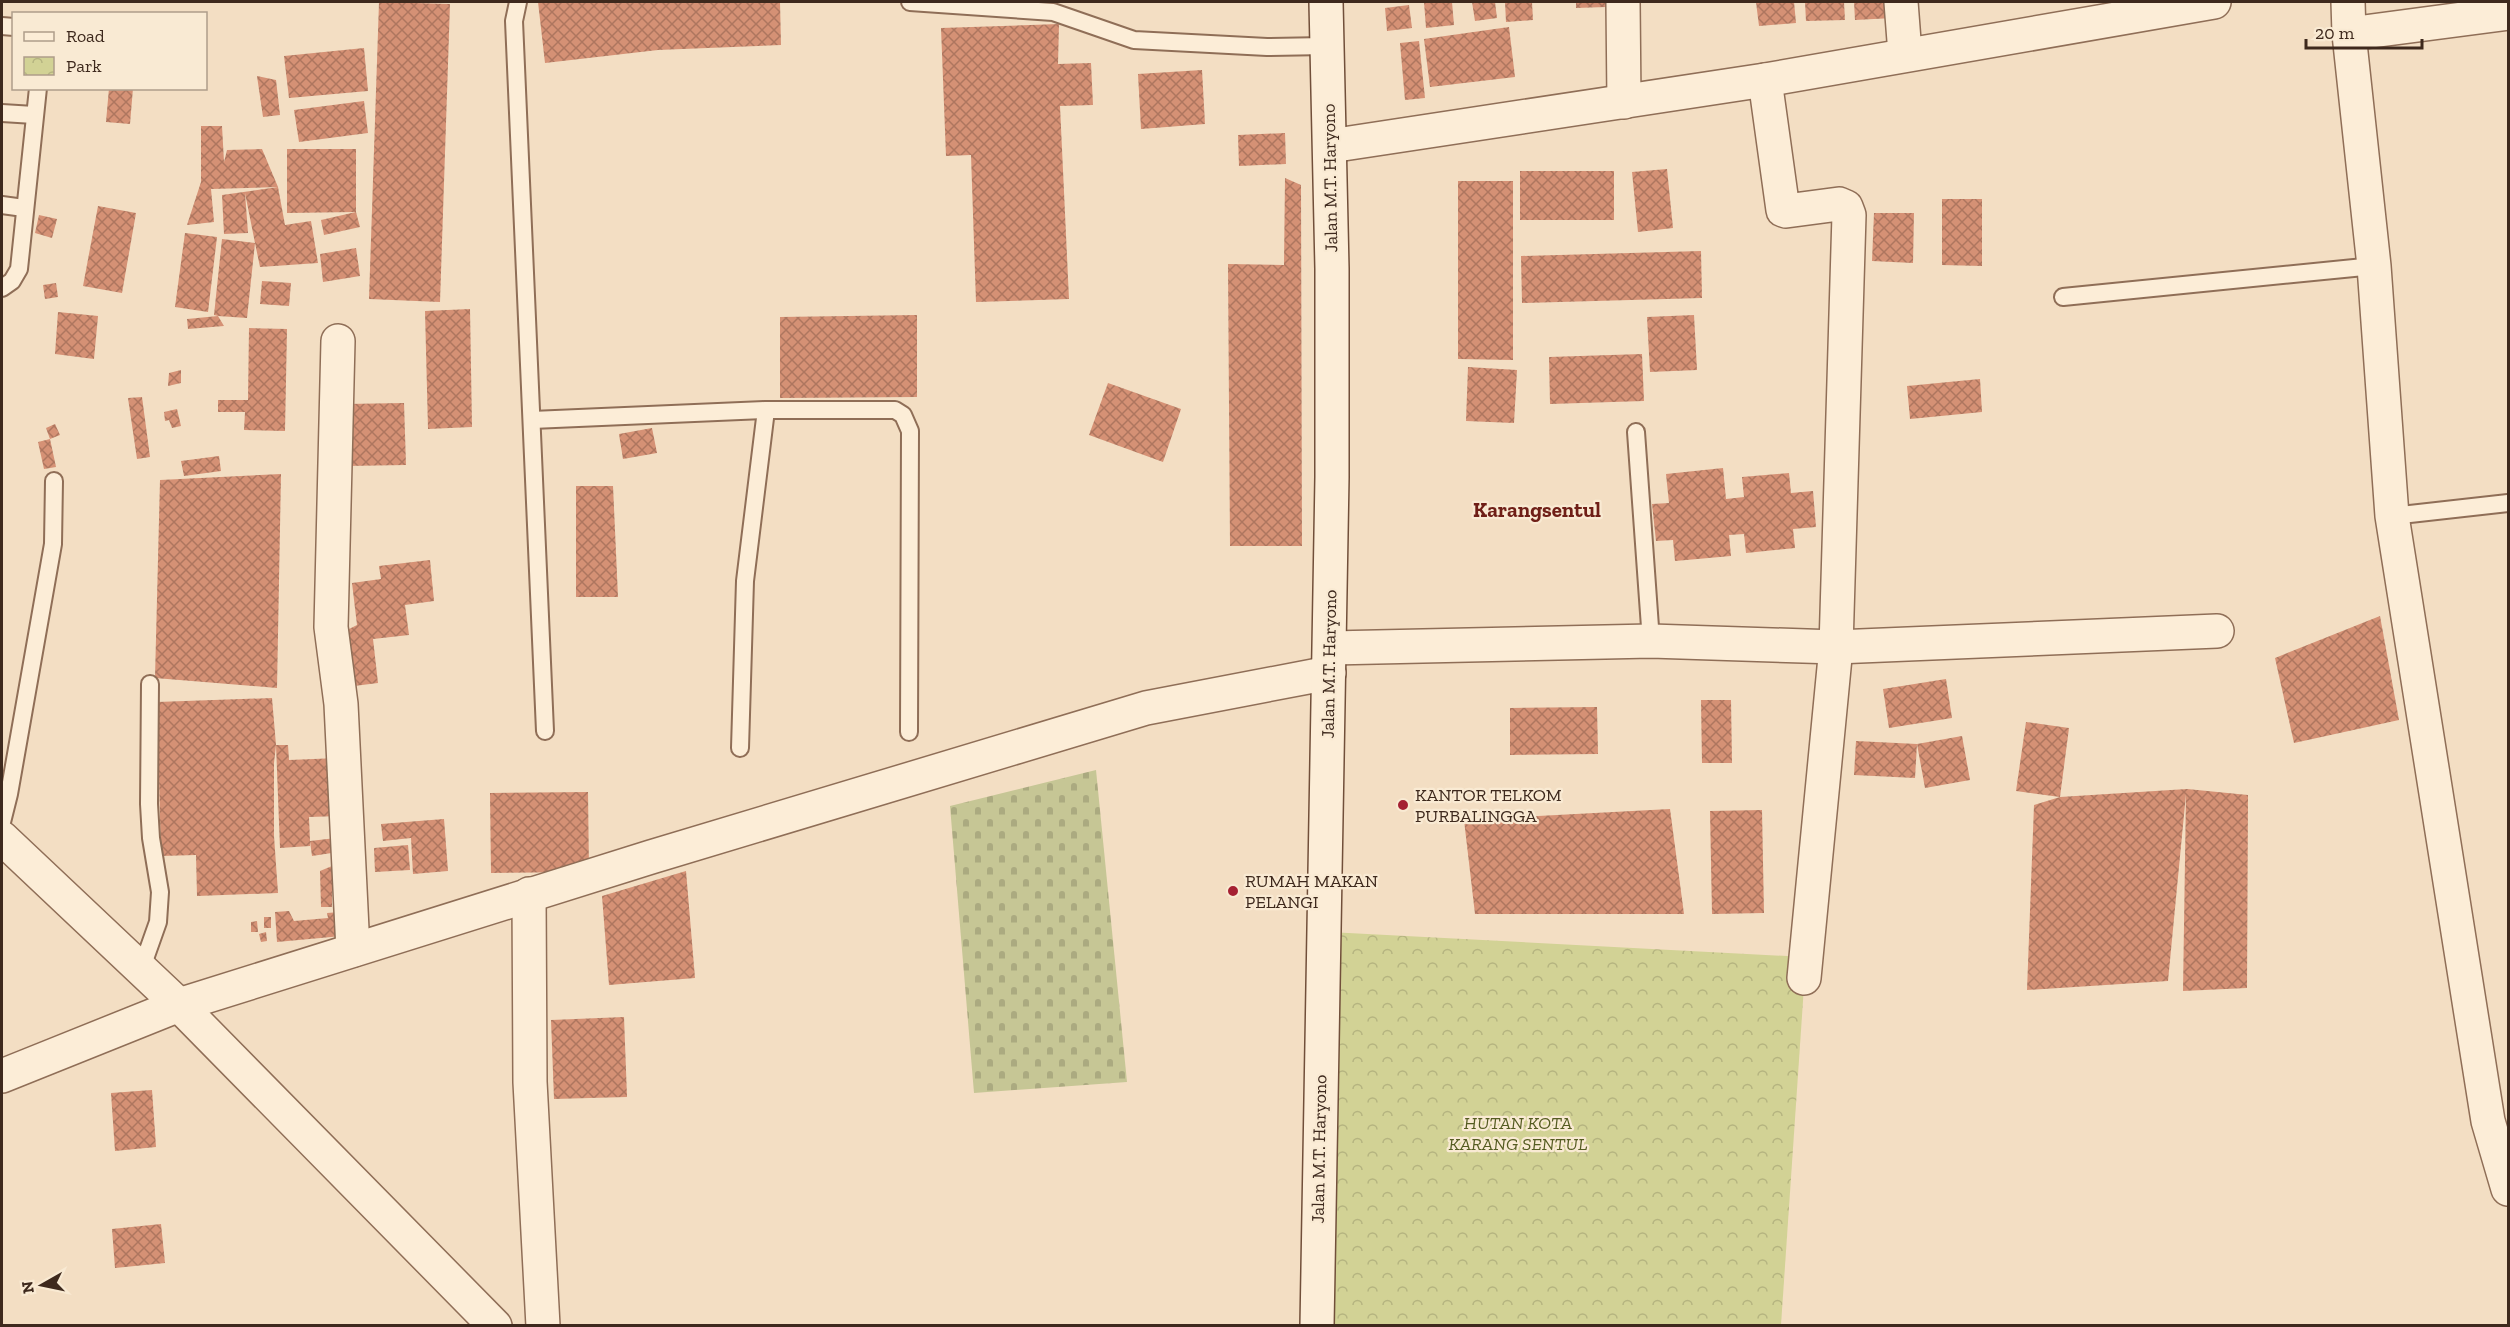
<svg xmlns="http://www.w3.org/2000/svg" width="2510" height="1327" font-family="'Zilla Slab',serif">
<style>
.cemetery{fill:url(#cemetery-stones)}
.park{fill:url(#park-crowns)}
.building{fill:url(#building-cross-hatch)}
.lines{fill:none;stroke-linecap:round;stroke-linejoin:round}
.service-casing{stroke:#8f6e57;stroke-width:20}
.minor-casing{stroke:#8f6e57;stroke-width:36}
.tertiary-casing{stroke:#8f6e57;stroke-width:36}
.secondary-casing{stroke:#714f3a;stroke-width:36}
.service{stroke:#fcedd7;stroke-width:16}
.minor{stroke:#fcedd7;stroke-width:33}
.tertiary{stroke:#fcedd7;stroke-width:33}
.secondary{stroke:#fcedd7;stroke-width:33}
.poi-dot{fill:#a52032;stroke:#f9ead3;stroke-width:2}
.labels{text-anchor:middle;stroke-width:4.5;stroke-linejoin:round;paint-order:stroke}
.street-label{font-size:18px;fill:#3e291d;stroke:#f9ead3}
.poi-label{font-size:18px;fill:#3e291d;stroke:#f9ead3;text-anchor:start}
.park-label{font-size:18px;font-style:italic;fill:#555c21;stroke:#f9ead3}
.quarter-label{font-size:21px;font-weight:bold;fill:#6f1f17;stroke:#f9ead3}
</style>
<defs>
<pattern id="cemetery-stones" width="16" height="16" patternUnits="userSpaceOnUse" patternTransform="scale(1.5)"><rect width="16" height="16" fill="#c6c695"/><path d="M2 7V4a2 2 0 0 1 4 0v3zM10 15v-3a2 2 0 0 1 4 0v3z" fill="#abaa80"/></pattern>
<pattern id="park-crowns" width="20" height="18" patternUnits="userSpaceOnUse" patternTransform="scale(1.5)"><rect width="20" height="18" fill="#d2d295"/><path d="M2 6a3 3 0 1 1 6 0M12 15a3 3 0 1 1 6 0" fill="none" stroke="#b5b480"/></pattern>
<pattern id="building-cross-hatch" width="8" height="8" patternUnits="userSpaceOnUse" patternTransform="scale(1.5)"><rect width="8" height="8" fill="#d59175"/><path d="M0 0l8 8M0 8l8-8" fill="none" stroke="#ae765f"/></pattern>
</defs>
<rect width="100%" height="100%" fill="#f3dec3"/>
<polygon class="cemetery" points="1096,770 1127,1082 974,1093 950,806"/>
<polygon class="park" points="1329,932 1806,957 1781,1325 1322,1326"/>
<g class="building">
<polygon points="379,2 450,4 440,302 369,299"/>
<polygon points="538,2 780,2 781,45 658,50 545,63"/>
<polygon points="1424,2 1452,2 1454,25 1426,28"/>
<polygon points="1472,2 1495,2 1497,18 1475,21"/>
<polygon points="1505,2 1532,2 1533,20 1506,22"/>
<polygon points="1576,2 1606,2 1606,7 1576,8"/>
<polygon points="1756,2 1794,2 1796,23 1759,26"/>
<polygon points="1805,2 1844,2 1845,20 1806,21"/>
<polygon points="1854,2 1892,2 1893,18 1855,20"/>
<polygon points="1409,5 1412,28 1387,31 1385,8"/>
<polygon points="1059,24 1058,64 1091,63 1093,105 1060,106 1069,299 976,302 971,155 946,156 941,28"/>
<polygon points="1509,27 1515,77 1430,87 1424,39"/>
<polygon points="1419,41 1425,98 1405,100 1400,43"/>
<polygon points="364,48 368,91 289,98 284,56"/>
<polygon points="1202,70 1205,124 1141,129 1138,74"/>
<polygon points="257,76 276,80 280,115 263,117"/>
<polygon points="109,88 133,88 130,124 106,122"/>
<polygon points="364,101 368,133 299,142 294,110"/>
<polygon points="201,126 222,126 224,162 227,150 262,149 278,187 211,189 214,222 187,225 201,182"/>
<polygon points="1285,133 1286,164 1239,166 1238,135"/>
<polygon points="287,149 356,149 356,212 360,227 324,235 321,220 356,212 287,213"/>
<polygon points="1667,169 1673,228 1638,232 1632,172"/>
<rect x="1520" y="171" width="94" height="49"/>
<polygon points="1285,178 1301,185 1302,546 1230,546 1228,264 1284,265"/>
<polygon points="1458,181 1513,181 1513,360 1458,359"/>
<polygon points="278,187 285,225 311,221 318,263 260,267 255,243 247,318 218,316 224,326 188,329 187,319 218,316 214,315 222,239 255,243 245,193 248,233 224,234 222,195"/>
<polygon points="1942,199 1982,199 1982,266 1942,265"/>
<polygon points="98,206 136,213 122,293 83,286"/>
<polygon points="1874,213 1914,213 1913,263 1872,261"/>
<polygon points="39,215 57,219 52,238 35,233"/>
<polygon points="185,233 217,237 208,312 175,307"/>
<polygon points="356,248 360,276 323,282 320,254"/>
<polygon points="1701,251 1702,298 1522,303 1521,256"/>
<polygon points="262,281 291,283 289,306 260,304"/>
<polygon points="56,283 58,297 45,299 43,285"/>
<polygon points="470,309 472,427 428,429 425,311"/>
<polygon points="58,312 98,316 94,359 55,354"/>
<polygon points="917,315 917,397 780,398 780,317"/>
<polygon points="1694,315 1697,370 1650,372 1647,317"/>
<polygon points="249,328 287,329 285,431 244,430 245,412 218,412 218,400 248,400"/>
<polygon points="1642,354 1644,401 1550,404 1549,357"/>
<polygon points="1468,367 1517,370 1514,423 1466,421"/>
<polygon points="181,370 181,383 168,386 169,373"/>
<polygon points="1980,379 1982,412 1910,419 1907,386"/>
<polygon points="1108,383 1181,409 1163,462 1089,435"/>
<polygon points="142,397 150,457 137,459 128,398"/>
<polygon points="404,403 406,465 347,466 345,404"/>
<polygon points="177,409 181,426 172,428 169,420 165,421 164,412"/>
<polygon points="55,424 60,435 50,439 46,428"/>
<polygon points="652,428 657,453 623,459 619,434"/>
<polygon points="50,439 56,467 44,469 38,442"/>
<polygon points="219,456 221,471 184,476 181,461"/>
<polygon points="1723,468 1726,499 1744,497 1742,477 1789,473 1791,493 1813,491 1816,527 1793,529 1795,548 1746,553 1744,534 1729,535 1731,556 1675,561 1673,540 1656,541 1652,504 1669,503 1666,474"/>
<polygon points="281,474 277,688 155,678 160,480"/>
<polygon points="576,486 613,486 618,597 576,597"/>
<polygon points="430,560 434,601 405,605 409,635 373,639 378,683 354,686 347,630 357,625 352,583 381,579 379,566"/>
<polygon points="2380,616 2399,720 2294,743 2275,658"/>
<polygon points="1946,679 1952,718 1889,728 1883,689"/>
<polygon points="272,698 276,745 288,745 289,760 338,758 341,816 309,817 310,841 336,838 338,852 312,856 310,841 310,846 280,848 276,745 274,763 274,836 278,893 197,896 196,855 161,856 157,702"/>
<polygon points="1701,700 1731,700 1732,763 1702,763"/>
<polygon points="1597,707 1598,754 1510,755 1510,708"/>
<polygon points="2026,722 2069,728 2060,797 2187,789 2248,795 2247,988 2183,991 2186,794 2168,981 2027,990 2034,805 2060,797 2016,791"/>
<polygon points="1962,736 1970,780 1925,788 1917,744"/>
<polygon points="1856,741 1917,744 1915,778 1854,775"/>
<polygon points="588,792 589,872 491,873 490,793"/>
<polygon points="1670,809 1684,914 1475,914 1464,820"/>
<polygon points="1762,810 1764,913 1712,914 1710,811"/>
<polygon points="444,819 448,871 413,874 411,838 383,841 381,824"/>
<polygon points="408,845 410,870 375,872 374,848"/>
<polygon points="332,866 332,907 321,907 320,871"/>
<polygon points="686,871 695,978 609,985 602,896"/>
<polygon points="289,911 294,921 328,918 327,913 340,912 342,936 277,942 275,912"/>
<rect x="264" y="917" width="7" height="11"/>
<polygon points="257,921 258,932 251,932 251,922"/>
<polygon points="266,932 267,941 261,942 259,934"/>
<polygon points="624,1017 627,1097 554,1099 551,1020"/>
<polygon points="152,1090 156,1147 115,1151 111,1093"/>
<polygon points="161,1224 165,1263 115,1268 112,1229"/>
</g>
<g class="lines">
<defs>
<g id="service">
<polyline points="518,2 514,21 545,731"/>
<polyline points="910,2 1053,12 1134,40 1267,47 1326,46"/>
<polyline points="2,26 14,27"/>
<polyline points="2,113 34,115"/>
<polyline points="2,205 24,208"/>
<polyline points="2,288 12,281 19,269 38,88"/>
<polyline points="2063,297 2374,266"/>
<polyline points="532,420 766,410 895,410 903,415 910,431 909,732"/>
<polyline points="1636,432 1651,641"/>
<polyline points="2392,516 2508,503"/>
<polyline points="740,748 745,581 766,410"/>
<polyline points="2,822 9,794 53,544 54,481"/>
<polyline points="141,970 158,922 160,892 151,838 149,804 150,684"/>
</g>
<g id="minor">
<polyline points="1623,2 1624,102"/>
<polyline points="1901,2 1905,54"/>
<polyline points="2348,2 2349,34 2374,266 2392,516 2488,1121 2508,1189"/>
<polyline points="2349,34 2508,13"/>
<polyline points="1765,80 1783,210 1786,211 1839,204 1846,207 1849,215 1836,647 1804,978"/>
<polyline points="1330,146 1765,80 2214,2"/>
<polyline points="338,341 331,627 341,704 353,950"/>
<polyline points="1331,648 1651,641 1836,647 2217,631"/>
<polyline points="529,894 530,1082 543,1326"/>
<polyline points="2,1076 179,1005 651,857 1146,708 1329,673"/>
</g>
<polyline id="tertiary" points="2,838 179,1005 495,1326"/>
<polyline id="secondary" points="1317,1326 1332,477 1332,269 1326,2"/>
</defs>
<use href="#service" class="service-casing"/>
<use href="#minor" class="minor-casing"/>
<use href="#tertiary" class="tertiary-casing"/>
<use href="#secondary" class="secondary-casing"/>
<use href="#service" class="service"/>
<use href="#minor" class="minor"/>
<use href="#tertiary" class="tertiary"/>
<use href="#secondary" class="secondary"/>
</g>
<g class="poi-dot">
<circle cx="1403" cy="805" r="6"/>
<circle cx="1233" cy="891" r="6"/>
</g>
<g class="labels">
<g class="street-label">
<text transform="translate(1330 178) rotate(-91)" y="6">Jalan M.T. Haryono</text>
<text transform="translate(1329 664) rotate(-89)" y="6">Jalan M.T. Haryono</text>
<text transform="translate(1319 1149) rotate(-89)" y="6">Jalan M.T. Haryono</text>
</g>
<g class="poi-label">
<text x="1415" y="801">KANTOR TELKOM<tspan x="1415" dy="21">PURBALINGGA</tspan></text>
<text x="1245" y="887">RUMAH MAKAN<tspan x="1245" dy="21">PELANGI</tspan></text>
</g>
<g class="park-label">
<text x="1518" y="1129">HUTAN KOTA<tspan x="1518" dy="21">KARANG SENTUL</tspan></text>
</g>
<g class="quarter-label">
<text x="1537" y="517">Karangsentul</text>
</g>
</g>
<rect width="2510" height="1327" fill="none" stroke="#3e291d" stroke-width="6"/>
<rect x="12" y="12" width="195" height="78" fill="#f9ead3" stroke="#ae9d8a" stroke-width="1.5"/>
<rect x="24" y="32" width="30" height="9" fill="#fcedd7" stroke="#ae9d8a" stroke-width="1.5"/>
<text x="66" y="42" font-size="18" fill="#3e291d">Road</text>
<rect x="24" y="57" width="30" height="18" fill="url(#park-crowns)" stroke="#ae9d8a" stroke-width="1.5"/>
<text x="66" y="72" font-size="18" fill="#3e291d">Park</text>
<g transform="translate(42 1285) rotate(261)" stroke="#f9ead3" stroke-width="4.5" paint-order="stroke">
<path d="M0-4.5L10 22L0 15L-10 22Z" fill="#3e291d"/>
<text y="-9" font-size="16" font-weight="bold" text-anchor="middle" fill="#3e291d">N</text>
</g>
<path d="M2306 39v9h116v-9" fill="none" stroke="#3e291d" stroke-width="3"/>
<text x="2315" y="39" font-size="18" fill="#3e291d" stroke="#f9ead3" stroke-width="4.5" paint-order="stroke">20 m</text>
</svg>
